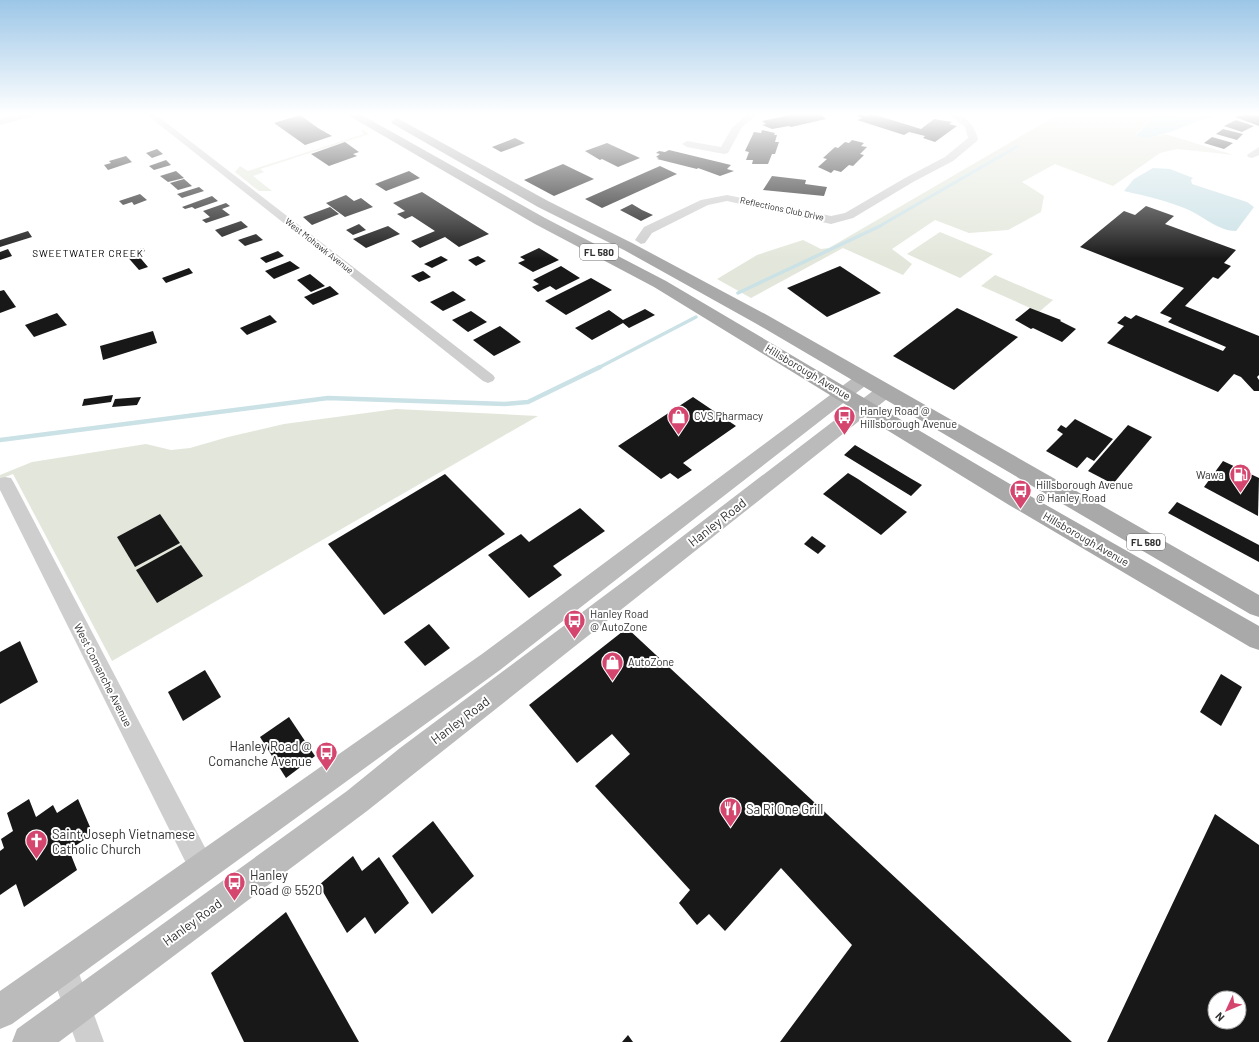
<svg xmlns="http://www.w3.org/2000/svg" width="1259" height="1042" font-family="Barlow,sans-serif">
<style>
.green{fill:#e3e7db}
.water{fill:#cae1e6}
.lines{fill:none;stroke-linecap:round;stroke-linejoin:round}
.stream-far2{stroke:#cae1e6;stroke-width:3}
.stream-far1{stroke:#cae1e6;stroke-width:3.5}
.stream{stroke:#cae1e6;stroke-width:4.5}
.building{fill:#181818;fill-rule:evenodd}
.minor{fill:#cecece;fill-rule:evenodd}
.secondary{fill:#bbb;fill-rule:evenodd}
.primary{fill:#a9a9a9;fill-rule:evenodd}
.labels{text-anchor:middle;stroke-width:4;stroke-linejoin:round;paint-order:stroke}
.far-street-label{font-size:9px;fill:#313131;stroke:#fff}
.shield{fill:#fff;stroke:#6f6f6f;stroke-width:1}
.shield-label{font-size:10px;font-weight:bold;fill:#313131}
.far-neighbourhood-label{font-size:10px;letter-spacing:1px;fill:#000;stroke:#fff}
.street-label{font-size:11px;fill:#313131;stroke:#fff}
.poi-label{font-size:11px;fill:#313131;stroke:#fff;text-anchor:start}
.near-street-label{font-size:13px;fill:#313131;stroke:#fff}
.near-poi-label{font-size:13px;fill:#313131;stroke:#fff;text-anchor:start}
</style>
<rect width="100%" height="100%" fill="#fff"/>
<g class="green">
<polygon points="1059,114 1156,114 1135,135 1147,139 1165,134 1234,155 1177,149 1160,153 1113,186 1055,164 1022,182 1044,196 1041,212 1008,230 969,233 935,220 892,249 912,264 903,275 843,248 751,298 717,279 757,255 803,240 821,249 829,248"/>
<polygon points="1166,114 1226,114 1198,121"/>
<polygon points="363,130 369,134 260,169 264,172 253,176 272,191 259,191 235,172 240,166 248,171 364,134 361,131"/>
<polygon points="940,232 993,254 960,278 907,254"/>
<polygon points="995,275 1053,300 1039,312 981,286"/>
<polygon points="396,409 538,416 112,661 13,474 0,479 0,475 32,462 146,444 171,450 190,448 228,437 284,424"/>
</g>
<g class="water">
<polygon points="1156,114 1167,114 1198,121 1173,131 1147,139 1135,136"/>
<path d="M 1153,168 L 1170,169 L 1193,178 L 1191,180 L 1192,184 L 1247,202 L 1254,207 L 1236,231 C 1219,231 1204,217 1189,210 C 1168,201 1146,196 1124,191 L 1134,179 Z"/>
</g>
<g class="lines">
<polyline class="stream-far2" points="878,227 1018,146"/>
<g class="stream-far1">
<polyline points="738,293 880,226"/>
<polyline points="598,368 696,317"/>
</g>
<polyline class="stream" points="0,440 328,398 505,404 528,402 600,367"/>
</g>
<g class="building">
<polygon points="794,114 821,114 826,119 791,127 789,126 772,129 762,125 766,124 762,121"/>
<polygon points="861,114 867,116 872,114 921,129 934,119 952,122 949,124 957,126 935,142 923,138 925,136 909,132 904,135 857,120 862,118 857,116"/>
<polygon points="1245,114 1259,116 1259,126 1235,117"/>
<polygon points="300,115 318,128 332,136 305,145 274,123"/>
<polygon points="1236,120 1254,126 1242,132 1224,126"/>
<polygon points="1223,129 1243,134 1237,140 1216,134"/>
<polygon points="762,130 775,133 774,135 777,135 775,142 779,142 775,154 772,154 768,164 752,164 753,160 746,160 749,152 745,151 754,132 761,133"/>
<polygon points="1212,137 1233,143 1224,149 1204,143"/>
<polygon points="515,138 525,143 501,152 492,147"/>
<polygon points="852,140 864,143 861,146 867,147 860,154 864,155 853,166 849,165 841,172 834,170 831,173 818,167 827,159 823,158 835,147 838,148 845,142 849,143"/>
<polygon points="345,142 359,152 353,154 357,156 329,166 311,154"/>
<polygon points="607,143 640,158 618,167 602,159 600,160 585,151"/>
<polygon points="157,149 163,154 152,158 146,153"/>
<polygon points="669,150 731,165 727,169 734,171 720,176 698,168 697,169 657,159 659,158 656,157 660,154 656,153 659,151 665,152"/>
<polygon points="126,156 132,162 108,170 104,165 111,163 109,161"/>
<polygon points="166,160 171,165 154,170 149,166"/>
<polygon points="563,164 594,179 554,196 524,180"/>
<polygon points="660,166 677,174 602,208 585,199"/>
<polygon points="176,171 184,178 168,182 160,176"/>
<polygon points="409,171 420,178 386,191 375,184"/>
<polygon points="772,176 806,180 805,184 827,187 824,196 763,190"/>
<polygon points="184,179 192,186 178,190 170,183"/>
<polygon points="199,187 204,191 182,198 177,194"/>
<polygon points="422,192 441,204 489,234 459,247 445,237 420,248 411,241 435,231 412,216 405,219 397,214 405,211 393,203"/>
<polygon points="140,194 147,200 134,205 132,202 123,205 119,201"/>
<polygon points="346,195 354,201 361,198 373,207 345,217 326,203"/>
<polygon points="212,196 218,201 195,209 192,207 185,209 182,207"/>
<polygon points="226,203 230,206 222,209 230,215 206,223 202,220 210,217 203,211"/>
<polygon points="632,204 642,210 653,215 641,221 620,210"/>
<polygon points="1146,206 1174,216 1165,224 1236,250 1224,263 1231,266 1218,279 1213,277 1185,306 1259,336 1259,375 1257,377 1259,380 1259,391 1254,391 1241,377 1234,374 1218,392 1107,343 1124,326 1117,323 1125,316 1131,319 1136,315 1223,351 1226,347 1168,322 1172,318 1160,313 1184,288 1080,247 1124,211 1135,215"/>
<polygon points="330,207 339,214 312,225 303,217"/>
<polygon points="241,221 248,227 222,237 215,230"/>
<polygon points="359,224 366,230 353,235 346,230"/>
<polygon points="388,226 400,234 366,248 353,239"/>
<polygon points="28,231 32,237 0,247 0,240"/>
<polygon points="256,234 263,240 245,246 238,240"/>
<polygon points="143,248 145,251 137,254 148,267 139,270 125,254"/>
<polygon points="539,248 559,260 533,272 518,263 525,260 520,257"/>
<polygon points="8,249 12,256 0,260 0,252"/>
<polygon points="278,251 284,256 266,263 260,258"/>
<polygon points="441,256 448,260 432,268 424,264"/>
<polygon points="478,256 486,261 476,266 468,260"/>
<polygon points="290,261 300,268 274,279 265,271"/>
<polygon points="561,266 580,278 556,290 550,286 538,292 532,287 539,284 533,280"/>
<polygon points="840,266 881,293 827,317 787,288"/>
<polygon points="189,268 193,273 166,283 162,278"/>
<polygon points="423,271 431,277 419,282 411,276"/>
<polygon points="310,274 325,286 311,292 297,280"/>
<polygon points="591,278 612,290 566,315 545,301"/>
<polygon points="330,286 339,294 313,305 304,297"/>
<polygon points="4,290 16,307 0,313 0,291"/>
<polygon points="453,291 466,300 443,311 430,302"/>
<polygon points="957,308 1018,337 954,390 893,356"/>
<polygon points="1030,308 1061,320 1060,321 1076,329 1062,342 1033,328 1031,329 1015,320"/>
<polygon points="645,309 655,315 629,328 623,323 592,340 575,328 609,310 623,320"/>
<polygon points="471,311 487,322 468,332 452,320"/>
<polygon points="57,313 67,325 34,337 25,325"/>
<polygon points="270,315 277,322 247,335 240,328"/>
<polygon points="500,326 521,342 494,356 473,340"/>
<polygon points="153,331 157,343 103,360 100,346"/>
<polygon points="113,395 111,402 82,406 84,399"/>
<polygon points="141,397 137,405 112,407 115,399"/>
<polygon points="693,397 736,426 683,463 692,470 678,479 670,473 661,479 618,446"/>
<polygon points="1075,419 1113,439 1094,461 1087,457 1077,468 1046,451 1063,434 1057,430 1061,425 1066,428"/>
<polygon points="1128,425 1152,437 1113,484 1088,471"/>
<polygon points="855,445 910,478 922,485 911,496 844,455"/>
<polygon points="1223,461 1259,478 1258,516 1204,487"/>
<polygon points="848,473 858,479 907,512 881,535 823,494"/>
<polygon points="445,474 505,534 384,615 328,544"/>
<polygon points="1177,502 1259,545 1259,562 1168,513"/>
<polygon points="580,508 605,531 553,566 562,575 529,598 488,555 521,534 529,542"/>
<polygon points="160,514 180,543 135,567 117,537"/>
<polygon points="812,536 826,546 818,554 804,544"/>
<polygon points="181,545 203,576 157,603 136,570"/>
<polygon points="429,624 450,648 425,666 404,642"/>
<polygon points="627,628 1072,1042 780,1042 852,945 781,868 725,931 709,914 697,925 679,903 690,890 595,786 630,754 612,734 577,763 529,705"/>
<polygon points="20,641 38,682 0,704 0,652"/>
<polygon points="205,670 221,697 183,721 168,692"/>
<polygon points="1221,674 1242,687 1221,726 1200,712"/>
<polygon points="289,717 315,756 286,778 260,737"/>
<polygon points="29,799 36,817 53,805 57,813 78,799 93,834 69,850 77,870 24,907 16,884 0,895 0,851 4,848 1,839 13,831 7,813"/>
<path d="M 1215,814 L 1259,845 L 1259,1042 L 1107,1042 ZM 1215,998 L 1239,998 L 1239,1022 L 1215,1022 Z"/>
<polygon points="433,821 474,876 432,914 392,856"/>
<polygon points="353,856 362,871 379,857 409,903 375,934 365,917 347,933 319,885"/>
<polygon points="286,912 359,1042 244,1042 211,973"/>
<polygon points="628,1035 633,1042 622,1042"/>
</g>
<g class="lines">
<g class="minor">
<polygon points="22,114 37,114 35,116 0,125 0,119"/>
<polygon points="146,114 155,114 493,375 495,378 493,381 488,383 483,381"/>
<polygon points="747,114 758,114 742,127 728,153 724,154 687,147 682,144 687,141 721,147 732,128"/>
<path d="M 948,114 C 966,114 973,123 978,139 L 977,141 L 953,161 L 913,182 L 853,218 L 831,224 L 727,201 L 708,205 L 652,233 L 645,243 L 641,244 L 635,240 L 644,227 L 701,200 L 727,195 L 831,216 L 845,213 L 905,178 L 945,157 L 968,138 L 965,127 Z"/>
<polygon points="1259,147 1259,155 1252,158 1248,157 1247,155"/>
<polygon points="5,477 11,478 14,483 211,859 215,868 211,877 202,881 193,877 0,490 0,478"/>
<polygon points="63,953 73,957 104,1042 76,1042 49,967 53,957"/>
</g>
<g class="secondary">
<polygon points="863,373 869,375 872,379 869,383 500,670 12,1024 0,1029 0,991 482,654 857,375"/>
<polygon points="885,385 892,387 894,391 892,395 367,811 59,1042 12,1042 17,1029 347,791 400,748 632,575 878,387"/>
</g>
<g class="primary">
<polygon points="346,114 360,114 545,218 666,281 1025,493 1259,626 1259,650 1250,647 1009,505 654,287 535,224"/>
<polygon points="397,118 548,201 634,244 767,315 1259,595 1259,617 1250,614 755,323 624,250 538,207 393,124 391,122"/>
</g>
</g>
<linearGradient id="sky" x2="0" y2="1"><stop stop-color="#9cc6e7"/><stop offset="0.44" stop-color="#fff"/><stop offset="1" stop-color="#fff" stop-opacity="0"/></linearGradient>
<rect width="1259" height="259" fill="url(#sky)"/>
<defs>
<symbol id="shop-pin" viewBox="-11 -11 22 30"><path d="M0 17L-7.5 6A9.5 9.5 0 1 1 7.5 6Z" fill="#d5466f" stroke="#fff"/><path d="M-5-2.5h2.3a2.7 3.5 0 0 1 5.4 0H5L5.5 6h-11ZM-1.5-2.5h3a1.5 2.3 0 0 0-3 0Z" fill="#fff"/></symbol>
<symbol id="bus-pin" viewBox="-11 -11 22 30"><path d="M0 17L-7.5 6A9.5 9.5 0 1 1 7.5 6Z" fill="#d5466f" stroke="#fff"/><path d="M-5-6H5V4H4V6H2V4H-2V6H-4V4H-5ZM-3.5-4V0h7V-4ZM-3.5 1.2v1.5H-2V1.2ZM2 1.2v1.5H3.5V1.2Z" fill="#fff"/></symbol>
<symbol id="fuel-pin" viewBox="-11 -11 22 30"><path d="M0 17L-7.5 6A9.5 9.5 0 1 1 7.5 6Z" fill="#d5466f" stroke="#fff"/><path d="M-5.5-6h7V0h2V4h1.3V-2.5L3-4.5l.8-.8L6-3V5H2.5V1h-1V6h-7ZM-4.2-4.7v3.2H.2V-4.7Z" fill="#fff"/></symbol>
<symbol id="restaurant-pin" viewBox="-11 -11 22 30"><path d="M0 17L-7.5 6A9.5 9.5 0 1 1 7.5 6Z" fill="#d5466f" stroke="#fff"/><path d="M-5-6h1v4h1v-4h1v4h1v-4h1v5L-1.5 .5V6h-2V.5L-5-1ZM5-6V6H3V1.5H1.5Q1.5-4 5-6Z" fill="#fff"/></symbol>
<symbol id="church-pin" viewBox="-11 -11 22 30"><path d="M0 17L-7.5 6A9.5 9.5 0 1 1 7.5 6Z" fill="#d5466f" stroke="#fff"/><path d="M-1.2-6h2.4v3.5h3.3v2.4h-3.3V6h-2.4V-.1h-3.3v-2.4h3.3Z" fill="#fff"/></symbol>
</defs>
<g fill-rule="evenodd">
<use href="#shop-pin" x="666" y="404" width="25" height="34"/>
<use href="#bus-pin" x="832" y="404" width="25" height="34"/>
<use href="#fuel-pin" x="1228" y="462" width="25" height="34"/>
<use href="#bus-pin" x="1008" y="478" width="25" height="34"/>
<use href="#bus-pin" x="562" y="608" width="25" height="34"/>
<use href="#shop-pin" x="600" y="650" width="25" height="34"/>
<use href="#bus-pin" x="314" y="740" width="25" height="34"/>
<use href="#restaurant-pin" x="718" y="796" width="25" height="34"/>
<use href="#church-pin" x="24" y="828" width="25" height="34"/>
<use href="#bus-pin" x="222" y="870" width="25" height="34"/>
</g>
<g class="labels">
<g class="far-street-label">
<text transform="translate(782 209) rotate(12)" y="3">Reflections Club Drive</text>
<text transform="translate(319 246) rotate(38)" y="3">West Mohawk Avenue</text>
</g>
<g class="shield">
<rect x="580" y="244" width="38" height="16" rx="3"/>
<rect x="1127" y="534" width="38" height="16" rx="3"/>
</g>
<g class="shield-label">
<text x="599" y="256">FL 580</text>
<text x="1146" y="546">FL 580</text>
</g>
<g class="far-neighbourhood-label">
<text x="88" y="257">SWEETWATER CREEK</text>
</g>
<g class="street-label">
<text transform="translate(808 372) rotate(31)" y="4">Hillsborough Avenue</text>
<text transform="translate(1086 539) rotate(30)" y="4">Hillsborough Avenue</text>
<text transform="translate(103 675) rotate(63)" y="4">West Comanche Avenue</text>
</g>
<g class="poi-label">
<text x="860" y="415">Hanley Road @<tspan x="860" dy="13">Hillsborough Avenue</tspan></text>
<text x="694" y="420">CVS Pharmacy</text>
<text x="1224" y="479" text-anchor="end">Wawa</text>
<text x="1036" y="489">Hillsborough Avenue<tspan x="1036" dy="13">@ Hanley Road</tspan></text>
<text x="590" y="618">Hanley Road<tspan x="590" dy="13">@ AutoZone</tspan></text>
<text x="628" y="666">AutoZone</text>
</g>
<g class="near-street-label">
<text transform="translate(717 522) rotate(-38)" y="5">Hanley Road</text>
<text transform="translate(460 720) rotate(-37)" y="5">Hanley Road</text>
<text transform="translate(192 922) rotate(-36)" y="5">Hanley Road</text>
</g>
<g class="near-poi-label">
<text x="312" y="751" text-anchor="end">Hanley Road @<tspan x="312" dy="15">Comanche Avenue</tspan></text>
<text x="746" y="814">Sa Ri One Grill</text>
<text x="52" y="839">Saint Joseph Vietnamese<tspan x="52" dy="15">Catholic Church</tspan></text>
<text x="250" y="880">Hanley<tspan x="250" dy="15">Road @ 5520</tspan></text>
</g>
</g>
<g transform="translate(1227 1010) rotate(226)"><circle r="19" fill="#ffffff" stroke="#adadad"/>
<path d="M0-3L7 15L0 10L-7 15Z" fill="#d5466f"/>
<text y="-6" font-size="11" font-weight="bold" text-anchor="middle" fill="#313131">N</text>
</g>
</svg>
